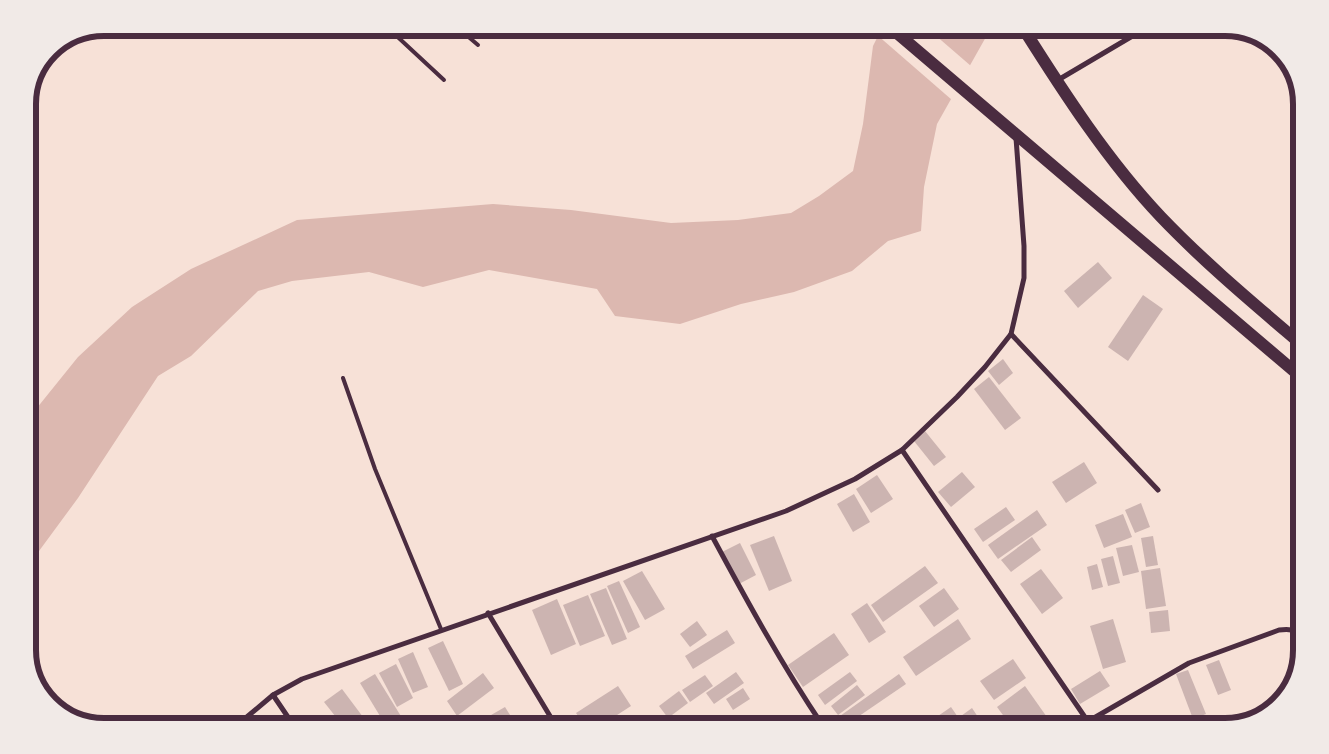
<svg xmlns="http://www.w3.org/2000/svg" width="1329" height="754" font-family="Montserrat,sans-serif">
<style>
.water{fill:#dcb8b0}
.pier{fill:#f7e1d7}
.building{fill:#ccb4b1}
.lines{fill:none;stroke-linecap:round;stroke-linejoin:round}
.service{stroke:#4a2c40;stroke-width:4}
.minor{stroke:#4a2c40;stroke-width:5}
.primary{stroke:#4a2c40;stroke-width:12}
.rim{fill:none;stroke:#4a2c40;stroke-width:6}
</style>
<rect width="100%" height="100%" fill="#f7e1d7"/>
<polygon class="water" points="882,28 991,28 937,124 924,187 921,231 888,241 852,271 794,292 741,304 680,324 615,316 597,289 489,270 423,287 369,272 292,281 258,291 191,356 158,376 78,498 28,566 28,419 78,357 132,307 191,269 297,220 493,204 571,210 671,223 738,220 791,213 819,196 853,171 863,124 873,46"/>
<polygon class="pier" points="879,28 927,28 971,66 952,100 876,34"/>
<g class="building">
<polygon points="1098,262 1112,278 1078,308 1064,291"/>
<polygon points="1143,295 1163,309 1128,361 1108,347"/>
<polygon points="1003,359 1013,373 999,385 988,371"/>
<polygon points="989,377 1021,418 1005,430 974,389"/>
<polygon points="925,431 946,457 934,466 914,441"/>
<polygon points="1084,462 1097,483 1066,503 1052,482"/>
<polygon points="962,472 975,487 951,507 938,492"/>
<polygon points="877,475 893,499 871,513 856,489"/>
<polygon points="854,494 870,522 853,532 837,504"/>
<polygon points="1141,503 1150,527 1135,533 1125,510"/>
<polygon points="1006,507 1015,520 983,542 974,529"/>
<polygon points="1037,510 1047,525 998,559 988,545"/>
<polygon points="1123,514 1132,537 1104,548 1095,525"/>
<polygon points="774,536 792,581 769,591 750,545"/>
<polygon points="1153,536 1158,565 1146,567 1141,538"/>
<polygon points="1032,537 1041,550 1011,572 1001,560"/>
<polygon points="740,543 756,575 739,584 722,552"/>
<polygon points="1132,545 1139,572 1123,576 1116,548"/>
<polygon points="1113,556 1120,583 1108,586 1101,559"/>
<polygon points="1097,564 1103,587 1092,590 1087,567"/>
<polygon points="925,566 938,583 883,622 871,605"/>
<polygon points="1160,568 1166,606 1146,609 1141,571"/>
<polygon points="1041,569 1063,598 1042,614 1020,584"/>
<polygon points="642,571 665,609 645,620 623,581"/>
<polygon points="619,581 640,627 628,633 607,586"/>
<polygon points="606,588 627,639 612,645 590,594"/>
<polygon points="944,588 959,609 934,627 919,606"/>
<polygon points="588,595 605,636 580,646 563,605"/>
<polygon points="557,599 576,644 551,655 532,610"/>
<polygon points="867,603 886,632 869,643 851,614"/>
<polygon points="1168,610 1170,631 1151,633 1149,612"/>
<polygon points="958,619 971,639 916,676 903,657"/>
<polygon points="1113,619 1126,662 1103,669 1090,626"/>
<polygon points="697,621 707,635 690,647 680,634"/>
<polygon points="727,630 735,643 693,669 685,656"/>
<polygon points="834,633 849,655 803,687 788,665"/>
<polygon points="443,641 463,684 449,691 428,648"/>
<polygon points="413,652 428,687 413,693 398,659"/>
<polygon points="1013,659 1026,678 994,700 980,681"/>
<polygon points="1219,660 1231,690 1218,695 1206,665"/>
<polygon points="396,664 413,698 397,707 379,673"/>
<polygon points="1188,670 1206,714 1193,719 1176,674"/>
<polygon points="1100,671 1110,686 1080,704 1071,689"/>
<polygon points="736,672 744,683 714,704 706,693"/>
<polygon points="850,672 857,681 825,705 818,695"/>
<polygon points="483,673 494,688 457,716 447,701"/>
<polygon points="375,674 407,726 386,726 360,683"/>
<polygon points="899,674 906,684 846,725 840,716"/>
<polygon points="705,675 713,686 690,702 682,690"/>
<polygon points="857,685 865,695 838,715 831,706"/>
<polygon points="618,686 631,706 600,726 585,726 576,713"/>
<polygon points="1025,686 1049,720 1041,726 1011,726 997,707"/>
<polygon points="743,688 750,699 733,710 726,699"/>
<polygon points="342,689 363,717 351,726 343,726 324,702"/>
<polygon points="679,691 688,703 668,718 659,706"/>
<polygon points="505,707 517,726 472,726"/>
<polygon points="951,707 964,726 945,726 938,716"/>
<polygon points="972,708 984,726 968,726 961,716"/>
<polygon points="785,716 792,726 770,726"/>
</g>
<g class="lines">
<g class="service">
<polyline points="388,28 444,80"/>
<polyline points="458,28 478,45"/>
<polyline points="343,378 375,469 441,629"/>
</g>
<g class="minor">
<polyline points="1058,80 1146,28"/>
<polyline points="1011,334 1158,490"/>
<polyline points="902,450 1091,726"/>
<path d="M 712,536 C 747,601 782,665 823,726"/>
<polyline points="488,613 556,726"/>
<polyline points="273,695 294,726"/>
<polyline points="236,726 273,695 302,679 786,511 855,479 902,450 957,397 985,367 1011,334 1024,278 1024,246 1016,138"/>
<path d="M 1080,726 L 1189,663 L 1279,630 C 1289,629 1295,629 1301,636"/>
</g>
<g class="primary">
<polyline points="891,28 1301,377"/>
<path d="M 1023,28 C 1064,93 1108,161 1161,217 C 1205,263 1253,303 1301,344"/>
</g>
</g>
<path d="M0 0H1329V754H0ZM104 36H1225A68 68 0 0 1 1293 104V650A68 68 0 0 1 1225 718H104A68 68 0 0 1 36 650V104A68 68 0 0 1 104 36Z" fill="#f1eae7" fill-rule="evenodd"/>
<path class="rim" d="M104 36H1225A68 68 0 0 1 1293 104V650A68 68 0 0 1 1225 718H104A68 68 0 0 1 36 650V104A68 68 0 0 1 104 36Z"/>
</svg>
